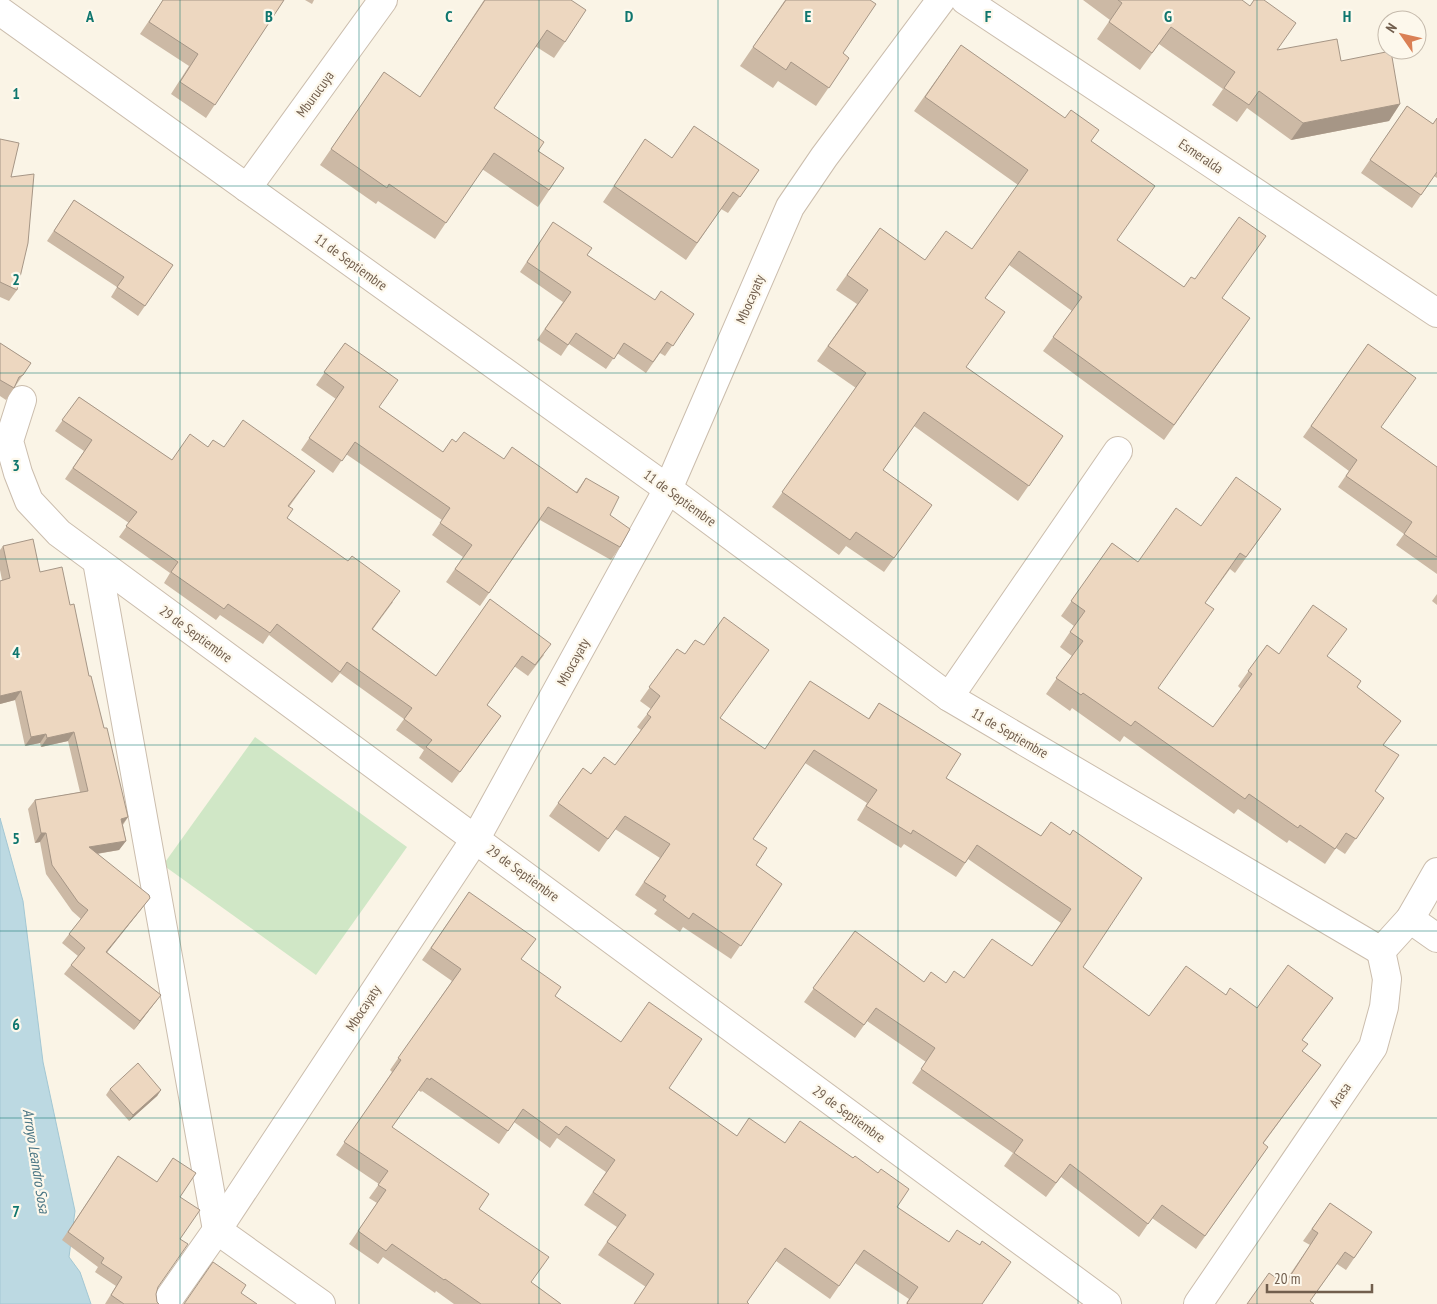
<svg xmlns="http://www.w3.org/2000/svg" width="1437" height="1304" font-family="'PT Sans Narrow',sans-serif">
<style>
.pitch{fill:#d0e7c6}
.water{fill:#bcd9e2;stroke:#a3c7d3}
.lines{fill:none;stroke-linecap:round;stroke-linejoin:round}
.minor-casing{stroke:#cbbdad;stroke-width:30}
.minor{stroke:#fff;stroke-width:28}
.wall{fill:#ccb9a5}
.shaded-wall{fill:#a69686}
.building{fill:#edd7c0;stroke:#a69686}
.grid{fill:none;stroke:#0f766e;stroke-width:1;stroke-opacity:0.55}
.labels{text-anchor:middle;stroke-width:4.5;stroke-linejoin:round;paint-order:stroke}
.street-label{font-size:14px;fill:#715e4d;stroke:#fdf8ec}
.water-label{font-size:15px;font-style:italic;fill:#487483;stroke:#fdf8ec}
.grid-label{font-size:16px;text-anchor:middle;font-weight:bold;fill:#0f766e;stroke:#fdf8ec;stroke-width:4.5;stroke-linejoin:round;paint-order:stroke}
</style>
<rect width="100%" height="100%" fill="#faf4e6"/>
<polygon class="pitch" points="255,737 407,847 316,975 163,865"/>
<polygon class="water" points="0,818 23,901 43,1062 75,1211 69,1257 80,1272 91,1304 0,1304"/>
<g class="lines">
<defs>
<g id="minor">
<polyline points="965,0 1437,313"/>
<polyline points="0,11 668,489 949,697 1381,951"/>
<polyline points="247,188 383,0"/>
<polyline points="22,400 9,441 18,473 29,501 59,533 1107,1304"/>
<polyline points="97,561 217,1230 321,1304"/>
<polyline points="949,697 1118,451"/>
<polyline points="1410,919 1437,938"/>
<polyline points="1381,951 1410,919 1437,872"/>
<polyline points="165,1304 217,1230 476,838 668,489 790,207 824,157 941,0"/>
<polyline points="1198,1304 1373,1047 1384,1007 1387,979 1381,951"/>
</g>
</defs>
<use href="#minor" class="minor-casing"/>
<use href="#minor" class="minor"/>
</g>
<g class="wall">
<polygon points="163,0 284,0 206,118 171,94 189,66 140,34"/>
<polygon points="305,0 314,0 312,4"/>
<polygon points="484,0 571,0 565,42 554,58 535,46 494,108 538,151 564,168 538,207 482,169 435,239 378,201 376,204 320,165 384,72 420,97"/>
<polygon points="785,0 843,53 849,58 816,106 778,81 773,88 740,66"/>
<polygon points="1083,0 1242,0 1277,50 1341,61 1400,104 1389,121 1291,140 1247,108 1237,122 1212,105 1223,89 1159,44 1140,70 1097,39 1110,20"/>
<polygon points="961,45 1091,141 1117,240 1184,287 1222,298 1250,318 1164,440 1043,351 1072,311 1009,265 985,298 966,367 1063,436 1018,501 914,426 883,470 932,505 884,572 846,546 839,555 772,507 856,388 817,361 857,304 836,290 880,228 925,260 972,249 1018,185 914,111"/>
<polygon points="1407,106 1433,124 1437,118 1437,178 1434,176 1412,208 1361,173"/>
<polygon points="0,139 11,177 17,290 9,301 0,297"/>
<polygon points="634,156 759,170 728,213 721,209 686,260 603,202"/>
<polygon points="74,200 173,265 138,316 111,297 117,287 47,241"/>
<polygon points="553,222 587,255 654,300 694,314 665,356 660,353 646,373 617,353 606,369 569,344 561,356 537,340 563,302 520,272"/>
<polygon points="0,343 31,363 6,400 0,396"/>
<polygon points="345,343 379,407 443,452 456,442 504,459 576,492 586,478 610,515 620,547 611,560 540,520 480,606 446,582 463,557 432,535 442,520 346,454 333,473 301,450 336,399 316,385"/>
<polygon points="1368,344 1381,427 1437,467 1437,574 1396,545 1404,534 1338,487 1349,471 1303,437"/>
<polygon points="79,397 172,460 208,446 224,447 315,471 289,507 287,518 393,602 373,629 436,676 490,599 544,655 528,676 514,666 487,705 501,716 452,783 419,758 424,750 396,730 404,719 340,673 332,683 269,635 263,644 220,615 216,620 164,583 170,573 119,537 129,523 65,479 84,451 55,431"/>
<polygon points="1281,509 1235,573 1230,569 1205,603 1158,688 1213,727 1241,689 1238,686 1267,645 1279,654 1327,656 1357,687 1401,721 1383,745 1375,791 1384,798 1345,854 1336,848 1325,864 1289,840 1287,843 1238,809 1234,814 1124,736 1120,742 1072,708 1070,711 1046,694 1072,656 1060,647 1074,626 1061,616 1112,543 1138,562 1201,526"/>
<polygon points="3,546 40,572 70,605 89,676 104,728 128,817 123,825 126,841 119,850 97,854 150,898 143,907 107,952 161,995 134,1030 64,974 78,956 62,943 81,919 72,911 46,874 40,842 35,843 28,809 35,800 80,792 68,741 41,747 40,743 25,746 15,700 0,704 0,581 2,580 0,570 0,550"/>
<polygon points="1437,594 1437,605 1432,601"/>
<polygon points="704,645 720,718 765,749 810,681 868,719 879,703 946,778 1041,836 1051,822 1083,967 1149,1016 1225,995 1257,1008 1333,998 1302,1040 1302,1051 1321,1065 1263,1144 1268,1147 1196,1249 1152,1218 1139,1237 1061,1177 1046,1197 1004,1166 1013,1153 912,1083 926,1062 867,1021 855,1038 804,1002 855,931 924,982 945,983 964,978 1032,966 1061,923 968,859 956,877 904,844 901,848 857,820 867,803 805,763 753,839 756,865 782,884 731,959 683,927 680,932 654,914 657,910 635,895 660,858 615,829 599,852 549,816 583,768 591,774 615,765 641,730 637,727 651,709 640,701 677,649 685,654"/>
<polygon points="469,892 521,959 555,996 669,1088 737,1136 785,1142 897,1207 982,1304 906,1304 909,1299 855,1263 830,1299 776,1261 646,1287 598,1255 617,1227 584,1205 606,1172 557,1138 550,1148 514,1122 499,1144 422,1091 421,1092 418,1090 392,1127 479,1209 531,1282 561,1304 454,1304 436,1291 435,1293 383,1257 378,1264 349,1244 377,1203 369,1198 379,1184 336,1155 392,1072 390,1070 452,981 422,960"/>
<polygon points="110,1089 161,1090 157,1096 129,1121 106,1095"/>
<polygon points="118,1156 180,1197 180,1239 158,1287 156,1294 157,1302 159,1304 105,1304 116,1286 95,1272 98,1267 62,1240"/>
<polygon points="1330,1203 1372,1232 1346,1270 1337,1264 1310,1301 1284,1283 1310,1245 1303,1241"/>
</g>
<g class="shaded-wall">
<polygon points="1400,104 1389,121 1291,140 1303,123"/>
<polygon points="21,691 15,700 0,704 0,696"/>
<polygon points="74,732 68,741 41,747 47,738"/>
<polygon points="46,734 40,743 25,746 31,737"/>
<polygon points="128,817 121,826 121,819"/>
<polygon points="41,833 46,833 40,842 35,843"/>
<polygon points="126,841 119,850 83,856 89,847"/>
<polygon points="150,898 143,907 100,961 106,952"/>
<polygon points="161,995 154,1004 134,1030 140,1021"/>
<polygon points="161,1090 157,1096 129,1121 133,1115"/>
</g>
<g class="building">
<polygon points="163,0 284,0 215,105 180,82 198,54 149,22"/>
<polygon points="485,0 571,0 586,10 565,42 547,30 494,108 544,142 538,151 564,168 549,190 494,153 446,223 389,184 387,188 331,149 384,72 420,97"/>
<polygon points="786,0 870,0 876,4 843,53 849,58 829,88 791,62 786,70 753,47"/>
<polygon points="1118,0 1242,0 1250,6 1254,0 1264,0 1296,23 1277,50 1337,39 1341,61 1391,51 1400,104 1303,123 1259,91 1249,105 1224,88 1235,72 1171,27 1152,53 1109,22 1122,3"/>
<polygon points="961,45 1065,118 1071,110 1099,130 1091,141 1155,186 1117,240 1184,287 1191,277 1195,279 1239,217 1266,236 1222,298 1250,318 1174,425 1053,337 1082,297 1019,251 985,298 1005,312 966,367 1063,436 1029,486 924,412 883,470 932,505 894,558 856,532 850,540 782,492 866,373 828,346 868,290 847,275 880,228 925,260 946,231 972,249 1028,170 925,97"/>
<polygon points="1407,106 1433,124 1437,118 1437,172 1421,195 1370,160"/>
<polygon points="694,126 759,170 740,197 733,192 697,243 614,186 645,139 672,158"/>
<polygon points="0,139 19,143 11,177 34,174 28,243 17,290 0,282"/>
<polygon points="74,200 173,265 145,306 117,287 124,277 54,231"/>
<polygon points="553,222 592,248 587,255 655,300 661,291 694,314 673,346 667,342 653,362 624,343 614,359 576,333 568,345 545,329 571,292 527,262"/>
<polygon points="0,343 31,363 23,375 19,377 14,388 0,380"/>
<polygon points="345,343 398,380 379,407 443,452 452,439 456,442 464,432 504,459 512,447 577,493 586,478 619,497 610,515 630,529 620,547 548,507 489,593 455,569 472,545 440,523 450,508 355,442 342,461 309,438 344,387 324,372"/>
<polygon points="1368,344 1416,378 1381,427 1437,467 1437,557 1404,534 1412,522 1346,476 1357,460 1311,426"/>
<polygon points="79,397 172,460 190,434 208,447 213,440 224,447 243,420 315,471 288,506 293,509 287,518 348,561 352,556 400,591 372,629 436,676 490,599 551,644 535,665 522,656 487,705 501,716 460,772 426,747 432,740 404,719 412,708 347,662 340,672 277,624 270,633 228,604 224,609 171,572 178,562 126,526 137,512 73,468 92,440 62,420"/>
<polygon points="1236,477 1281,509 1246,557 1240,553 1205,603 1214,609 1158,688 1213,727 1252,674 1248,671 1267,645 1279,654 1313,605 1347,629 1327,656 1361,681 1357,687 1401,721 1383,745 1399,755 1375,791 1384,798 1356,839 1346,833 1335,849 1300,825 1298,828 1249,794 1245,799 1135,721 1131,726 1083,693 1081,695 1056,678 1083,641 1070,632 1085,611 1071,601 1112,543 1138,562 1176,508 1201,526"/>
<polygon points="33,539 40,572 62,567 70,605 74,604 89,676 91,676 104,728 107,728 128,817 121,819 126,841 89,847 149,895 150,898 106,952 161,995 140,1021 71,965 85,948 69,934 88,910 78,902 52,865 46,833 41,833 35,800 88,791 74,732 47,738 46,734 31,737 21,691 0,696 0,581 10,578 3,546"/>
<polygon points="724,617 769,650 720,718 765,749 810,681 869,719 879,703 961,754 946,778 1041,836 1051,822 1070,835 1073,830 1142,878 1083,967 1149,1016 1186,966 1226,995 1230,988 1257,1008 1288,965 1333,998 1302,1040 1308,1044 1302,1051 1321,1065 1263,1143 1268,1147 1205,1236 1162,1205 1148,1224 1070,1164 1056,1183 1014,1153 1023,1140 921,1069 935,1048 876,1008 864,1025 813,988 855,931 924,982 931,972 946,983 954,971 964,978 992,939 1032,966 1071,909 977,845 965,863 913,830 911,834 866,806 877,790 814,750 753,839 767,848 756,865 782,884 741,946 693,913 689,919 663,900 666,896 644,882 670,844 625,816 608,839 558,803 583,768 591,774 604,757 615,765 651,717 647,714 660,696 649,687 677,649 685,654 695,640 704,645"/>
<polygon points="469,892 536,939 521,959 561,987 555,996 621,1042 649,1002 702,1039 669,1088 737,1136 749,1118 785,1143 800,1121 853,1158 855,1156 878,1173 881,1169 909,1189 897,1207 949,1242 957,1230 980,1245 982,1241 1011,1262 982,1304 908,1304 907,1303 918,1287 864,1250 839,1286 785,1248 747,1302 749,1304 634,1304 654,1274 607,1242 626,1215 593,1192 615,1160 566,1126 559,1135 523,1109 508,1131 431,1078 430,1080 427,1078 392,1127 489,1194 479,1209 549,1257 531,1282 561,1304 481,1304 445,1279 444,1280 392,1244 386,1251 358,1231 386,1190 378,1185 388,1171 344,1142 401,1060 398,1058 461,969 431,948"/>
<polygon points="138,1063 161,1090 133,1115 110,1089"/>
<polygon points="118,1156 157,1182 173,1158 196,1173 180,1197 200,1210 180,1239 188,1244 158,1287 156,1294 157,1302 159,1304 124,1304 111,1295 122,1277 101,1263 104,1258 68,1232"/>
<polygon points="1330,1203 1372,1232 1354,1258 1345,1252 1310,1301 1314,1304 1247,1304 1269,1273 1285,1284 1318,1233 1312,1229"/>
<polygon points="213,1262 246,1285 241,1293 257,1304 184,1304"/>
</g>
<path class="grid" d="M 180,0 L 180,1304M 359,0 L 359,1304M 539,0 L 539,1304M 718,0 L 718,1304M 898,0 L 898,1304M 1078,0 L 1078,1304M 1257,0 L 1257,1304M 0,186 L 1437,186M 0,373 L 1437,373M 0,559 L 1437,559M 0,745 L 1437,745M 0,931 L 1437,931M 0,1118 L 1437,1118"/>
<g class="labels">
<g class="street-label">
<text transform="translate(315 94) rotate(-54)" y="5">Mburucuya</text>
<text transform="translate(1201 156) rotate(34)" y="5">Esmeralda</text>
<text transform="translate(351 262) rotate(36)" y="5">11 de Septiembre</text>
<text transform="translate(750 299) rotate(-67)" y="5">Mbocayaty</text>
<text transform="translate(680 498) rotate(36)" y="5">11 de Septiembre</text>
<text transform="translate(196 634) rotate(36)" y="5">29 de Septiembre</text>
<text transform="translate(573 662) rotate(-61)" y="5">Mbocayaty</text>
<text transform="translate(1010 733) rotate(30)" y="5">11 de Septiembre</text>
<text transform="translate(523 873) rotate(36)" y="5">29 de Septiembre</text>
<text transform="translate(363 1008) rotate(-57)" y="5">Mbocayaty</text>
<text transform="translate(1340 1095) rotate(-56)" y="5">Arasa</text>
<text transform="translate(849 1114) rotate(36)" y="5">29 de Septiembre</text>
</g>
<g class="water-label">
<text transform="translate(36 1161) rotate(81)" y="5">Arroyo Leandro Sosa</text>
</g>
</g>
<g class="grid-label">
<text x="90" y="22">A</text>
<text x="269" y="22">B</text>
<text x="449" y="22">C</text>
<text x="629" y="22">D</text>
<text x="808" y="22">E</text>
<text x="988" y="22">F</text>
<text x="1168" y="22">G</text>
<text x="1347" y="22">H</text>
<text x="16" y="99">1</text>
<text x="16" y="285">2</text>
<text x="16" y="471">3</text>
<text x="16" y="658">4</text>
<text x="16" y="844">5</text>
<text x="16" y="1030">6</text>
<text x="16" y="1217">7</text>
</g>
<g transform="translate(1402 35) rotate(304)"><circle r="24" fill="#fdf8ec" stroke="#c5baac"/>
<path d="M0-4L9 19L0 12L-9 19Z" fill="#da8055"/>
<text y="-8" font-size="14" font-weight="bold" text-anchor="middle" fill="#715e4d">N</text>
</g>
<path d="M1267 1284v8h105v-8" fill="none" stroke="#715e4d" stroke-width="2.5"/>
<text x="1274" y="1284" font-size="15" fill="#715e4d" stroke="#fdf8ec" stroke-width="4" paint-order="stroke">20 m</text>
</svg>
